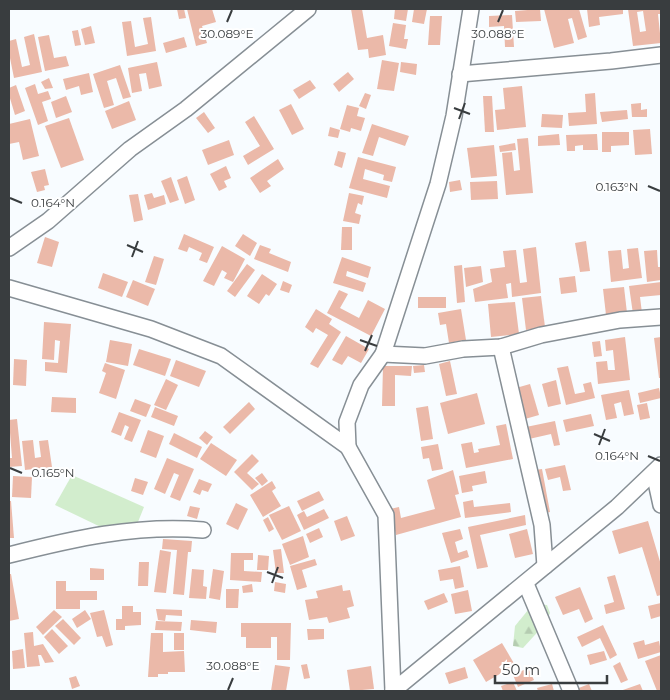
<svg xmlns="http://www.w3.org/2000/svg" width="670" height="700" font-family="Montserrat,sans-serif">
<style>
.green{fill:#d2edcd}
.forest{fill:url(#forest-firs)}
.building{fill:#ebb9a9;fill-rule:evenodd}
.lines{fill:none;stroke-linecap:round;stroke-linejoin:round}
.minor-casing{stroke:#878f95;stroke-width:18}
.minor{stroke:#fff;stroke-width:15}
.ticks{fill:none;stroke:#393d3f;stroke-width:2}
.ticks-label{font-size:12px;text-anchor:middle;fill:#393d3f;stroke:#fff;stroke-width:4;stroke-linejoin:round;paint-order:stroke}
</style>
<defs>
<pattern id="forest-firs" width="22" height="20" patternUnits="userSpaceOnUse" patternTransform="scale(1.25)"><rect width="22" height="20" fill="#d2edcd"/><path d="M5 1l3.5 6h-7zM16 11l3.5 6h-7z" fill="#b5ccb1"/></pattern>
</defs>
<rect width="100%" height="100%" fill="#f8fcff"/>
<polygon class="green" points="72,475 144,507 136,527 107,530 55,505"/>
<polygon class="forest" points="533,604 547,605 550,613 544,625 523,648 513,646 515,626"/>
<g class="building">
<polygon points="177,9 184,9 186,18 179,19"/>
<polygon points="187,9 212,9 216,22 202,26 207,43 196,46"/>
<polygon points="351,9 362,9 367,38 383,35 386,55 369,58 368,49 358,50"/>
<polygon points="395,9 408,9 406,21 394,19"/>
<polygon points="414,9 427,9 424,24 412,22"/>
<polygon points="540,9 541,21 516,22 515,11"/>
<polygon points="544,9 579,9 587,37 578,40 572,18 568,19 574,43 554,48"/>
<polygon points="587,9 623,9 623,14 599,17 600,25 589,27"/>
<path d="M 628,9 L 661,9 L 661,14 L 658,14 L 661,43 L 633,46 ZM 643,11 L 646,31 L 640,32 L 637,12 Z"/>
<polygon points="512,15 514,47 505,47 504,26 489,27 489,16"/>
<polygon points="430,16 442,16 440,45 428,45"/>
<polygon points="151,17 156,51 127,56 122,22 131,21 135,47 148,44 143,18"/>
<polygon points="393,23 406,25 404,39 408,39 406,49 389,46"/>
<polygon points="91,26 95,43 85,45 81,29"/>
<polygon points="78,30 81,45 75,46 72,31"/>
<polygon points="34,34 42,72 14,78 9,53 9,41 16,39 22,67 30,65 24,37"/>
<polygon points="49,35 54,58 66,56 69,66 45,71 38,37"/>
<polygon points="184,37 187,47 166,53 163,43"/>
<polygon points="382,60 399,63 394,91 377,89"/>
<polygon points="157,62 162,86 149,89 146,73 139,74 142,91 132,93 128,68"/>
<polygon points="401,62 417,64 416,75 400,72"/>
<polygon points="120,65 131,97 123,99 116,78 107,81 114,105 104,108 93,74"/>
<polygon points="348,72 354,79 339,92 333,84"/>
<polygon points="89,73 93,92 81,95 79,86 66,90 63,79"/>
<polygon points="49,78 53,88 45,89 41,82"/>
<polygon points="310,80 316,88 299,99 293,90"/>
<polygon points="35,84 38,94 48,91 51,99 42,102 48,121 38,125 25,88"/>
<polygon points="16,85 25,111 15,115 9,95 9,88"/>
<polygon points="522,86 526,127 497,130 495,110 505,109 503,88"/>
<polygon points="365,93 371,95 366,109 359,106"/>
<polygon points="595,93 597,124 569,126 568,113 586,112 585,94"/>
<polygon points="66,96 72,112 56,118 51,102"/>
<polygon points="483,96 492,96 494,132 485,132"/>
<polygon points="129,101 136,120 112,129 105,111"/>
<polygon points="641,103 641,110 647,109 647,117 632,117 631,104"/>
<polygon points="291,104 304,129 292,135 279,110"/>
<polygon points="347,105 359,108 357,116 365,118 361,131 351,128 350,132 340,129"/>
<polygon points="627,110 628,119 602,122 600,112"/>
<polygon points="204,112 215,128 208,133 196,118"/>
<polygon points="542,114 563,115 562,128 541,127"/>
<polygon points="254,116 274,149 248,165 243,156 260,146 245,122"/>
<polygon points="69,118 84,160 61,168 45,126"/>
<polygon points="30,119 39,156 23,160 19,142 9,144 9,124"/>
<polygon points="372,124 409,136 405,146 379,137 373,156 362,153"/>
<polygon points="330,127 340,130 338,138 328,136"/>
<polygon points="650,129 652,154 635,155 633,130"/>
<polygon points="602,132 629,132 629,145 611,146 611,152 602,152"/>
<polygon points="559,134 560,145 538,146 538,136"/>
<polygon points="597,134 598,150 583,150 583,145 575,146 575,151 567,151 566,135"/>
<polygon points="528,138 533,193 506,195 502,153 512,152 514,171 520,170 517,139"/>
<polygon points="229,140 234,155 208,165 202,150"/>
<polygon points="515,143 516,150 500,152 499,146"/>
<polygon points="494,145 497,176 471,178 467,148"/>
<polygon points="338,151 346,153 342,168 334,165"/>
<polygon points="358,157 396,167 392,182 383,180 384,175 365,169 363,179 390,186 387,198 349,188"/>
<polygon points="278,159 284,169 267,181 271,186 260,193 250,178"/>
<polygon points="226,166 231,178 224,181 227,187 219,191 210,174"/>
<polygon points="45,169 49,185 44,186 45,190 37,192 31,172"/>
<polygon points="187,176 195,200 185,204 177,180"/>
<polygon points="171,177 179,200 170,203 161,181"/>
<polygon points="460,180 462,190 450,192 449,182"/>
<polygon points="497,181 498,199 471,200 470,182"/>
<polygon points="152,193 154,198 164,195 166,204 148,210 144,195"/>
<polygon points="349,193 364,196 362,205 358,203 355,213 361,215 359,224 343,221"/>
<polygon points="138,194 143,220 134,222 129,195"/>
<polygon points="342,227 352,227 352,250 341,250"/>
<polygon points="184,234 214,247 207,263 199,260 202,253 189,247 187,252 178,249"/>
<polygon points="243,234 257,243 250,256 235,246"/>
<polygon points="45,237 59,242 52,267 37,263"/>
<polygon points="586,241 590,271 580,272 575,243"/>
<polygon points="260,245 271,249 269,253 291,262 288,272 254,259"/>
<polygon points="222,246 245,259 233,282 224,278 227,273 222,270 214,286 203,281"/>
<polygon points="536,247 541,293 512,297 511,283 506,284 508,298 475,302 473,289 492,282 490,269 505,267 503,251 516,250 520,283 527,282 523,249"/>
<polygon points="638,248 642,278 611,282 608,251 621,250 623,269 629,268 627,249"/>
<polygon points="657,250 658,267 661,267 661,280 647,282 644,251"/>
<polygon points="154,256 164,259 156,285 145,282"/>
<polygon points="342,257 371,267 368,278 347,271 346,276 366,283 363,292 333,283"/>
<polygon points="247,264 255,270 235,297 227,291"/>
<polygon points="462,265 465,302 457,303 454,266"/>
<polygon points="481,266 483,282 466,287 464,268"/>
<polygon points="103,273 128,282 122,297 98,288"/>
<polygon points="262,274 277,284 269,296 266,294 259,304 247,296"/>
<polygon points="575,276 577,292 561,294 559,278"/>
<polygon points="133,280 155,289 148,306 126,297"/>
<polygon points="283,281 292,285 289,293 280,290"/>
<polygon points="661,282 661,295 640,297 642,313 633,314 629,286"/>
<polygon points="624,287 627,313 606,315 603,289"/>
<polygon points="339,290 348,294 340,308 359,318 368,300 385,309 371,336 327,313"/>
<polygon points="541,296 545,327 526,330 522,298"/>
<rect x="418" y="297" width="28" height="11"/>
<polygon points="515,302 519,334 491,337 488,304"/>
<polygon points="316,309 332,319 329,324 341,332 318,368 310,364 328,335 316,328 313,333 305,327"/>
<polygon points="461,309 466,340 449,343 446,324 440,325 438,313"/>
<polygon points="44,322 71,324 67,373 45,371 45,362 58,363 60,341 55,340 54,360 42,359"/>
<polygon points="346,336 369,349 361,363 348,356 342,365 332,360"/>
<polygon points="625,337 630,380 598,384 596,362 607,361 608,370 615,370 613,350 606,351 605,340"/>
<polygon points="661,337 661,378 659,378 654,338"/>
<polygon points="110,340 132,344 128,366 106,362"/>
<polygon points="600,341 602,356 594,357 592,342"/>
<polygon points="139,349 171,359 165,376 133,365"/>
<polygon points="14,359 27,360 26,386 13,385"/>
<polygon points="176,360 206,371 199,387 170,376"/>
<polygon points="450,361 457,394 446,396 439,364"/>
<polygon points="105,363 125,370 116,399 99,393 106,373 102,371"/>
<polygon points="424,365 425,372 414,373 413,366"/>
<polygon points="383,366 412,366 411,376 395,375 395,406 382,406"/>
<polygon points="568,366 575,394 585,392 583,384 591,382 595,398 566,405 557,368"/>
<polygon points="166,379 178,385 166,410 154,405"/>
<polygon points="556,380 561,404 548,407 542,384"/>
<polygon points="530,384 539,415 525,419 516,388"/>
<polygon points="659,388 661,398 640,403 638,393"/>
<polygon points="629,390 634,414 624,416 621,402 614,404 617,418 606,420 601,395"/>
<polygon points="477,393 485,424 448,434 440,403"/>
<polygon points="52,397 76,398 76,413 51,412"/>
<polygon points="135,399 151,405 146,417 130,411"/>
<polygon points="249,402 255,409 230,434 223,427"/>
<polygon points="647,403 650,418 640,420 637,405"/>
<polygon points="428,406 433,439 421,441 416,408"/>
<polygon points="155,407 178,416 174,426 151,417"/>
<polygon points="119,412 141,420 132,442 124,439 129,427 125,425 121,436 111,432"/>
<polygon points="591,414 594,426 566,432 563,420"/>
<polygon points="17,419 22,466 9,467 9,458 12,458 9,420"/>
<polygon points="555,421 560,445 554,446 551,434 529,439 526,427"/>
<polygon points="506,424 513,459 466,468 461,444 472,442 474,453 479,452 478,449 500,445 496,426"/>
<polygon points="148,430 164,436 156,458 140,452"/>
<polygon points="205,431 213,437 207,445 199,438"/>
<polygon points="174,433 202,447 197,458 169,444"/>
<polygon points="33,440 35,458 41,457 39,441 48,440 52,467 25,470 22,441"/>
<polygon points="211,443 237,460 226,476 200,459"/>
<polygon points="438,444 443,469 432,471 429,458 423,459 421,447"/>
<polygon points="252,454 259,461 247,473 259,484 252,490 234,472"/>
<polygon points="167,458 194,469 180,501 170,497 179,475 174,473 165,494 154,489"/>
<polygon points="565,465 571,490 563,491 560,477 548,480 545,469"/>
<polygon points="542,469 550,512 542,514 535,470"/>
<polygon points="453,470 459,494 455,495 461,517 396,535 390,509 399,507 401,518 435,509 427,480"/>
<polygon points="485,471 487,483 472,486 473,491 462,493 459,476"/>
<polygon points="262,473 268,481 262,486 255,478"/>
<polygon points="13,476 32,477 31,498 12,497"/>
<polygon points="135,478 148,482 143,495 131,491"/>
<polygon points="199,479 212,484 208,492 202,490 200,495 193,492"/>
<polygon points="272,481 276,488 272,491 281,506 263,517 250,495"/>
<polygon points="319,491 324,500 302,511 297,501"/>
<polygon points="473,500 474,507 510,503 511,512 465,518 463,502"/>
<polygon points="9,501 11,501 14,538 9,538"/>
<polygon points="236,503 248,509 238,530 226,524"/>
<polygon points="190,506 200,508 197,519 187,516"/>
<polygon points="289,506 301,531 282,540 269,515"/>
<polygon points="324,509 329,518 304,530 297,515 304,511 307,517"/>
<polygon points="525,515 526,525 480,535 488,567 477,569 468,527"/>
<polygon points="347,516 355,536 341,541 334,521"/>
<polygon points="268,517 274,529 269,532 263,520"/>
<polygon points="648,521 661,565 661,595 657,596 642,547 619,554 612,531"/>
<polygon points="319,528 323,537 310,543 306,534"/>
<polygon points="460,529 463,539 455,542 458,553 467,550 469,557 451,563 442,533"/>
<polygon points="527,529 533,554 515,558 509,534"/>
<polygon points="303,536 309,557 290,565 282,544"/>
<polygon points="163,539 192,541 191,552 188,552 184,595 173,594 177,550 162,549"/>
<polygon points="281,549 284,573 276,573 273,550"/>
<polygon points="160,550 171,552 166,593 154,592"/>
<polygon points="231,553 253,553 253,560 244,560 244,571 262,572 261,582 230,580"/>
<polygon points="258,555 269,556 268,570 257,570"/>
<polygon points="315,559 317,565 302,570 307,587 297,590 290,566"/>
<polygon points="139,562 149,562 148,586 138,586"/>
<polygon points="460,566 464,587 455,589 453,579 440,581 438,570"/>
<polygon points="90,568 104,569 104,580 90,580"/>
<polygon points="192,569 204,570 203,586 207,587 206,599 189,598"/>
<polygon points="213,569 224,571 220,600 209,598"/>
<polygon points="9,574 11,574 19,619 9,621"/>
<polygon points="615,575 625,609 606,614 604,605 614,602 607,577"/>
<polygon points="56,581 66,581 66,591 97,591 97,600 80,600 80,609 56,609"/>
<polygon points="275,582 286,584 285,593 274,591"/>
<polygon points="252,584 253,592 243,593 242,586"/>
<polygon points="342,585 343,591 350,590 354,606 347,608 350,618 329,623 327,617 309,620 305,600 318,598 316,591"/>
<polygon points="580,587 593,619 585,623 579,609 563,615 555,597"/>
<polygon points="226,589 239,589 238,608 226,608"/>
<polygon points="468,590 472,611 455,614 451,594"/>
<polygon points="444,593 448,602 428,610 424,601"/>
<polygon points="661,603 661,616 651,619 648,606"/>
<polygon points="122,606 133,606 133,612 141,612 141,625 125,626 125,630 116,630 116,619 122,619"/>
<polygon points="156,609 182,610 182,616 166,615 165,621 158,620"/>
<polygon points="54,610 62,617 43,635 36,627"/>
<polygon points="85,610 91,619 77,628 72,619"/>
<polygon points="104,610 113,645 106,647 102,636 97,637 90,613"/>
<polygon points="63,619 81,638 74,645 55,626"/>
<polygon points="191,620 217,622 216,633 190,630"/>
<polygon points="156,621 182,622 181,631 155,630"/>
<polygon points="241,623 291,623 290,660 277,660 277,637 271,637 271,648 246,648 246,637 241,637"/>
<polygon points="603,625 617,655 610,659 600,638 582,647 577,637"/>
<polygon points="52,629 68,646 59,654 44,637"/>
<polygon points="307,629 324,629 324,639 308,640"/>
<polygon points="33,632 34,646 43,644 54,662 45,663 41,655 38,655 40,666 27,667 24,633"/>
<polygon points="151,633 163,633 163,652 184,651 185,672 168,672 168,674 158,674 158,677 148,677"/>
<rect x="174" y="633" width="10" height="17"/>
<polygon points="644,640 645,645 659,641 661,652 638,659 633,643"/>
<polygon points="502,643 515,665 486,682 473,660"/>
<polygon points="23,649 25,668 13,669 12,651"/>
<polygon points="604,651 607,660 590,665 587,655"/>
<polygon points="661,655 661,690 657,691 645,661"/>
<polygon points="620,662 628,680 621,683 613,666"/>
<polygon points="307,664 310,678 304,679 301,665"/>
<polygon points="275,665 290,667 286,691 271,691"/>
<polygon points="371,666 374,689 350,691 347,670"/>
<polygon points="465,667 468,678 449,684 445,673"/>
<polygon points="528,668 534,680 518,687 513,675"/>
<polygon points="76,676 80,686 72,689 69,678"/>
<polygon points="513,682 517,691 503,691 501,686"/>
<polygon points="552,684 554,691 538,691 537,688"/>
<polygon points="589,684 592,691 571,691"/>
<polygon points="640,684 643,691 620,691"/>
</g>
<g class="lines">
<defs>
<g id="minor">
<polyline points="460,74 611,61 661,55"/>
<polyline points="9,248 48,221 130,149 186,109 308,9"/>
<polyline points="9,288 151,329 221,356 348,447 386,515 393,691"/>
<polyline points="501,347 542,525 545,566"/>
<polyline points="383,354 425,356 463,349 501,347 541,335 620,320 661,317"/>
<polyline points="348,447 347,422 361,385 383,354 438,184 454,116 471,9"/>
<polyline points="654,473 661,505"/>
<path d="M 9,555 C 72,539 137,524 203,530"/>
<polyline points="526,584 571,691"/>
<polyline points="393,691 617,507 661,465"/>
</g>
</defs>
<use href="#minor" class="minor-casing"/>
<use href="#minor" class="minor"/>
</g>
<path class="ticks" d="M 227,22 L 232,10M 498,22 L 503,10M 454,108 L 470,114M 459,119 L 465,103M 648,186 L 660,191M 10,198 L 22,203M 127,245 L 143,252M 132,257 L 138,241M 360,340 L 377,346M 365,351 L 372,335M 594,434 L 610,441M 599,445 L 605,429M 648,456 L 660,461M 10,468 L 22,473M 267,572 L 283,578M 272,583 L 278,567M 228,690 L 233,678"/>
<g class="ticks-label">
<text x="498" y="38">30.088°E</text>
<text x="227" y="38">30.089°E</text>
<text x="617" y="191">0.163°N</text>
<text x="53" y="207">0.164°N</text>
<text x="617" y="460">0.164°N</text>
<text x="53" y="477">0.165°N</text>
<text x="233" y="670">30.088°E</text>
</g>
<rect width="670" height="700" fill="none" stroke="#393d3f" stroke-width="20"/>
<path d="M495 675v8h112v-8" fill="none" stroke="#393d3f" stroke-width="2.5"/>
<text x="502" y="675" font-size="15" fill="#393d3f" stroke="#ffffff" stroke-width="4" paint-order="stroke">50 m</text>
</svg>
